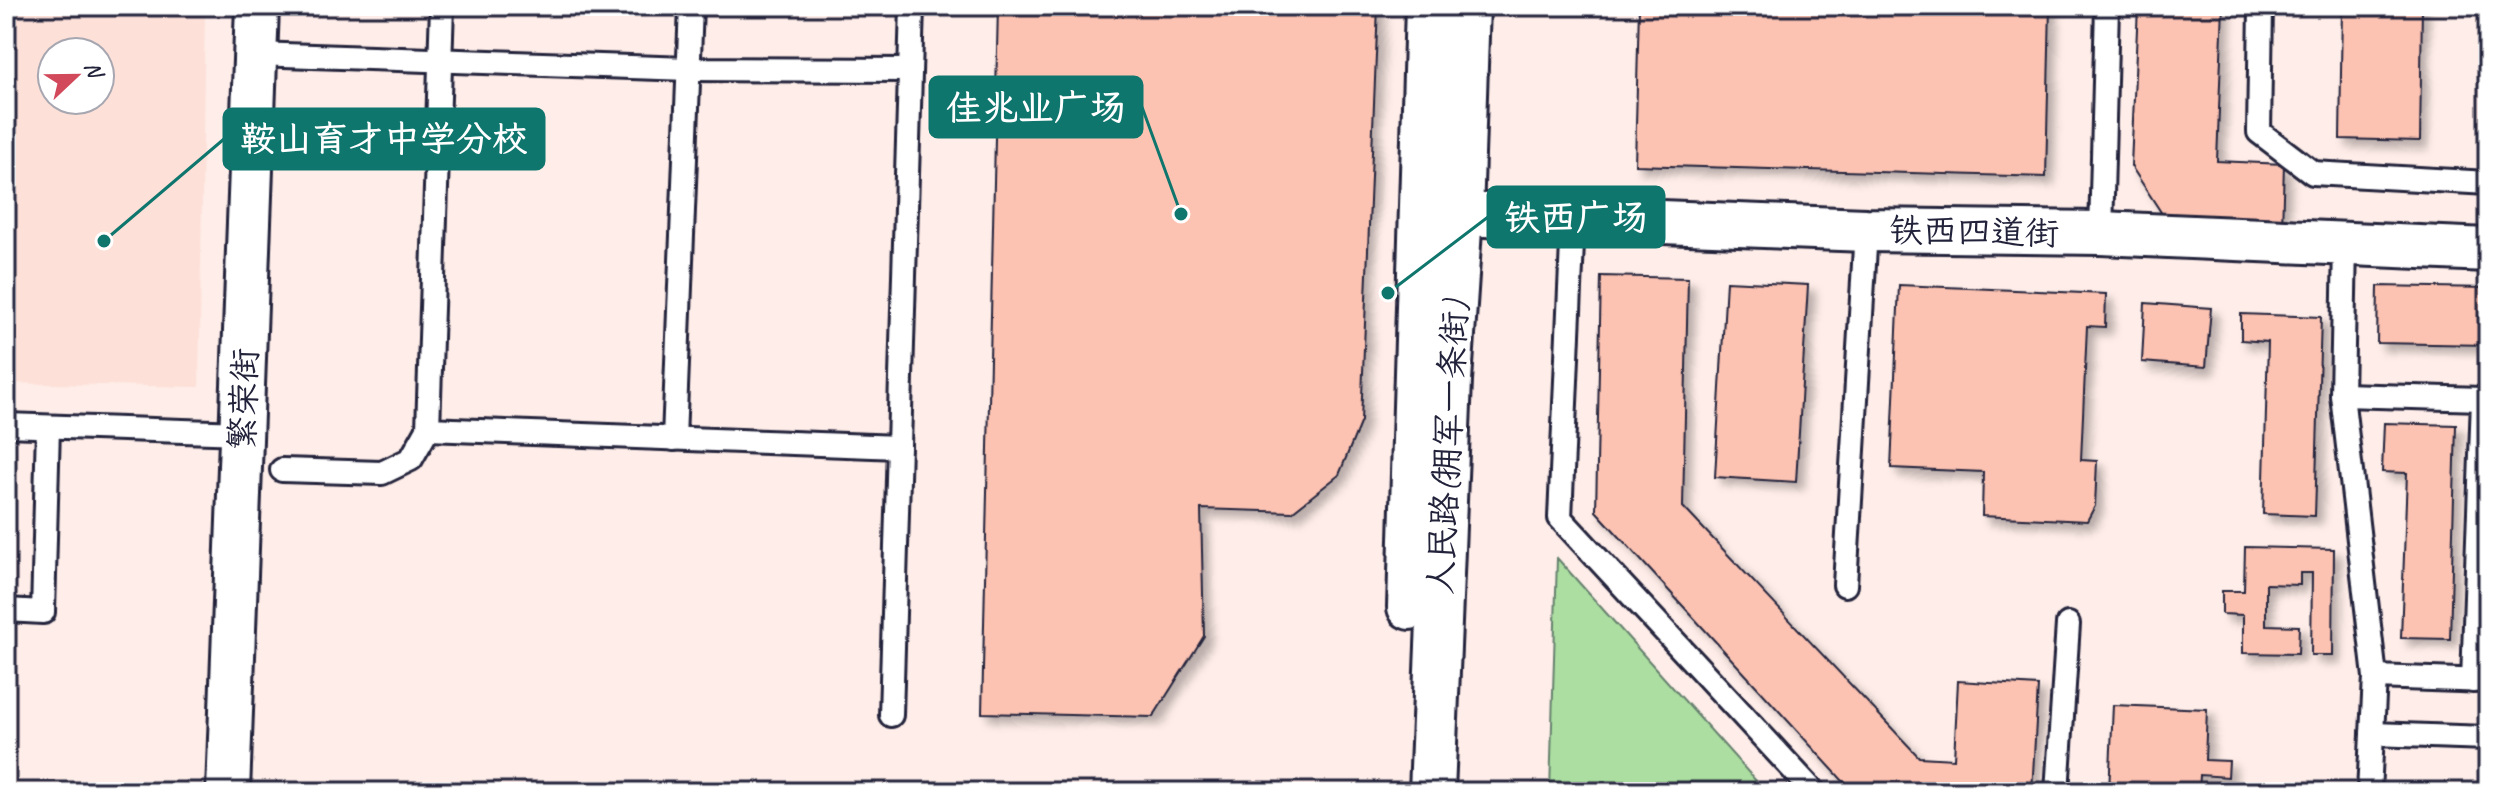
<svg xmlns="http://www.w3.org/2000/svg" width="2494" height="798" font-family="Caveat,'LXGW WenKai TC',sans-serif">
<style>
.built{fill:#fde0d8;fill-rule:evenodd}
.green{fill:#abdea0;stroke:#66806e;stroke-width:2}
.building{fill:#fcc3b2;stroke:#22223b;stroke-width:2;filter:url(#shadow)}
.lines{fill:none;stroke-linecap:round;stroke-linejoin:round}
.service-casing{stroke:#22223b;stroke-width:28}
.minor-casing{stroke:#22223b;stroke-width:48}
.primary-casing{stroke:#22223b;stroke-width:50}
.service{stroke:#fff;stroke-width:22}
.minor{stroke:#fff;stroke-width:42}
.primary{stroke:#fff;stroke-width:44}
.labels{text-anchor:middle;stroke-width:7;stroke-linejoin:round;paint-order:stroke}
.street-label{font-size:34px;fill:#22223b;stroke:#fff}
.leader{fill:none;stroke:#0f766e;stroke-width:3}
.callout-dot{fill:#0f766e;stroke:#fff;stroke-width:3}
.callout{fill:#0f766e;stroke:#0f766e;stroke-width:3}
.callout-label{font-size:36px;text-anchor:middle;font-weight:bold;fill:#fff}
</style>
<defs>
<filter id="shadow"><feDropShadow dx="7" dy="7" stdDeviation="4" flood-color="#0004"/></filter>
</defs>
<rect width="100%" height="100%" fill="#feede8"/>
<filter id="ink" filterUnits="userSpaceOnUse"><feTurbulence type="fractalNoise" baseFrequency=".0125" numOctaves="2"/><feDisplacementMap in="SourceGraphic" scale="16" xChannelSelector="R" yChannelSelector="G"/><feConvolveMatrix kernelMatrix="1 2 1 2 8 2 1 2 1" color-interpolation-filters="sRGB"/></filter>
<g filter="url(#ink)">
<path class="built" d="M 6,6 L 205,6 L 199,387 L 6,383 ZM 52,52 L 100,52 L 100,100 L 52,100 Z"/>
<polygon class="green" points="1557,558 1766,792 1550,792"/>
<g class="building">
<polygon points="998,6 1378,6 1361,421 1339,475 1292,512 1201,509 1204,636 1153,717 982,713"/>
<polygon points="1639,6 2050,6 2046,177 1635,165"/>
<polygon points="2138,6 2223,6 2217,161 2284,164 2282,229 2168,223 2131,166"/>
<polygon points="2342,6 2422,6 2420,141 2340,139"/>
<polygon points="1601,276 1688,278 1683,507 1919,757 1954,759 1958,681 2038,686 2032,792 1853,792 1596,511"/>
<polygon points="1726,281 1808,285 1796,482 1715,477"/>
<polygon points="1899,285 2106,294 2105,327 2087,326 2081,460 2097,461 2095,506 2087,521 1982,516 1983,472 1891,468"/>
<polygon points="2378,286 2488,288 2488,345 2377,343"/>
<polygon points="2145,303 2211,308 2206,367 2142,362"/>
<polygon points="2241,314 2321,317 2315,516 2263,514 2268,342 2241,340"/>
<polygon points="2384,423 2456,425 2450,639 2401,638 2407,473 2382,472"/>
<polygon points="2245,547 2334,549 2333,655 2311,655 2312,573 2300,573 2300,585 2266,584 2266,625 2299,626 2298,654 2243,653 2243,615 2222,614 2222,591 2244,591"/>
<polygon points="2113,705 2207,709 2205,760 2229,761 2228,777 2200,775 2199,792 2109,792"/>
</g>
<g class="lines">
<defs>
<g id="service">
<polyline points="442,6 428,429 899,447"/>
<polyline points="2261,6 2259,132 2313,173 2488,183"/>
<polyline points="255,54 689,69 910,70"/>
<polyline points="1573,220 1560,518 1814,792"/>
<polyline points="2101,233 2107,6"/>
<polyline points="2345,244 2342,395 2375,677 2369,792"/>
<polyline points="2342,395 2483,399 2473,681"/>
<polyline points="6,425 242,433"/>
<polyline points="674,439 691,6"/>
<polyline points="282,470 382,473 411,459 428,429"/>
<polyline points="1845,585 1866,230"/>
<polyline points="6,610 43,612 48,427"/>
<polyline points="2375,677 2487,681"/>
<polyline points="891,715 912,6"/>
<polyline points="2372,734 2488,738"/>
<polyline points="2057,792 2068,624"/>
</g>
<g id="minor">
<polyline points="1460,214 1866,230 2101,233 2488,250"/>
<polyline points="228,792 257,6"/>
</g>
<g id="primary">
<polyline points="1410,607 1428,6"/>
<polyline points="1432,792 1449,380 1460,214 1467,6"/>
</g>
</defs>
<use href="#service" class="service-casing"/>
<use href="#minor" class="minor-casing"/>
<use href="#primary" class="primary-casing"/>
<use href="#service" class="service"/>
<use href="#minor" class="minor"/>
<use href="#primary" class="primary"/>
</g>
</g>
<g class="labels">
<g class="street-label">
<text transform="translate(1974 231) rotate(1)" y="12">铁西四道街</text>
<text transform="translate(243 399) rotate(-88)" y="12">繁荣街</text>
<text transform="translate(1447 447) rotate(-87)" y="12">人民路(拥军一条街)</text>
</g>
</g>
<path class="leader" d="M1181 214L1142 107M104 241L224 139M1388 293L1488 217"/>
<g class="callout-dot">
<circle cx="1181" cy="214" r="8"/>
<circle cx="104" cy="241" r="8"/>
<circle cx="1388" cy="293" r="8"/>
</g>
<g class="callout">
<rect x="930" y="77" width="212" height="60" rx="8"/>
<rect x="224" y="109" width="320" height="60" rx="8"/>
<rect x="1488" y="187" width="176" height="60" rx="8"/>
</g>
<g class="callout-label">
<text x="1036" y="120">佳兆业广场</text>
<text x="384" y="151">鞍山育才中学分校</text>
<text x="1576" y="230">铁西广场</text>
</g>
<rect width="2494" height="798" fill="none" stroke="#fff" stroke-width="32"/>
<rect x="16" y="16" width="2462" height="766" fill="none" stroke="#22223b" stroke-width="3" filter="url(#ink)"/>
<g transform="translate(76 76) rotate(68)"><circle r="38" fill="#ffffff" stroke="#a7a7b1" stroke-width="2"/>
<path d="M0-6L14 30L0 20L-14 30Z" fill="#d1495b"/>
<text y="-12" font-size="22" font-weight="bold" text-anchor="middle" fill="#22223b">N</text>
</g>
</svg>
